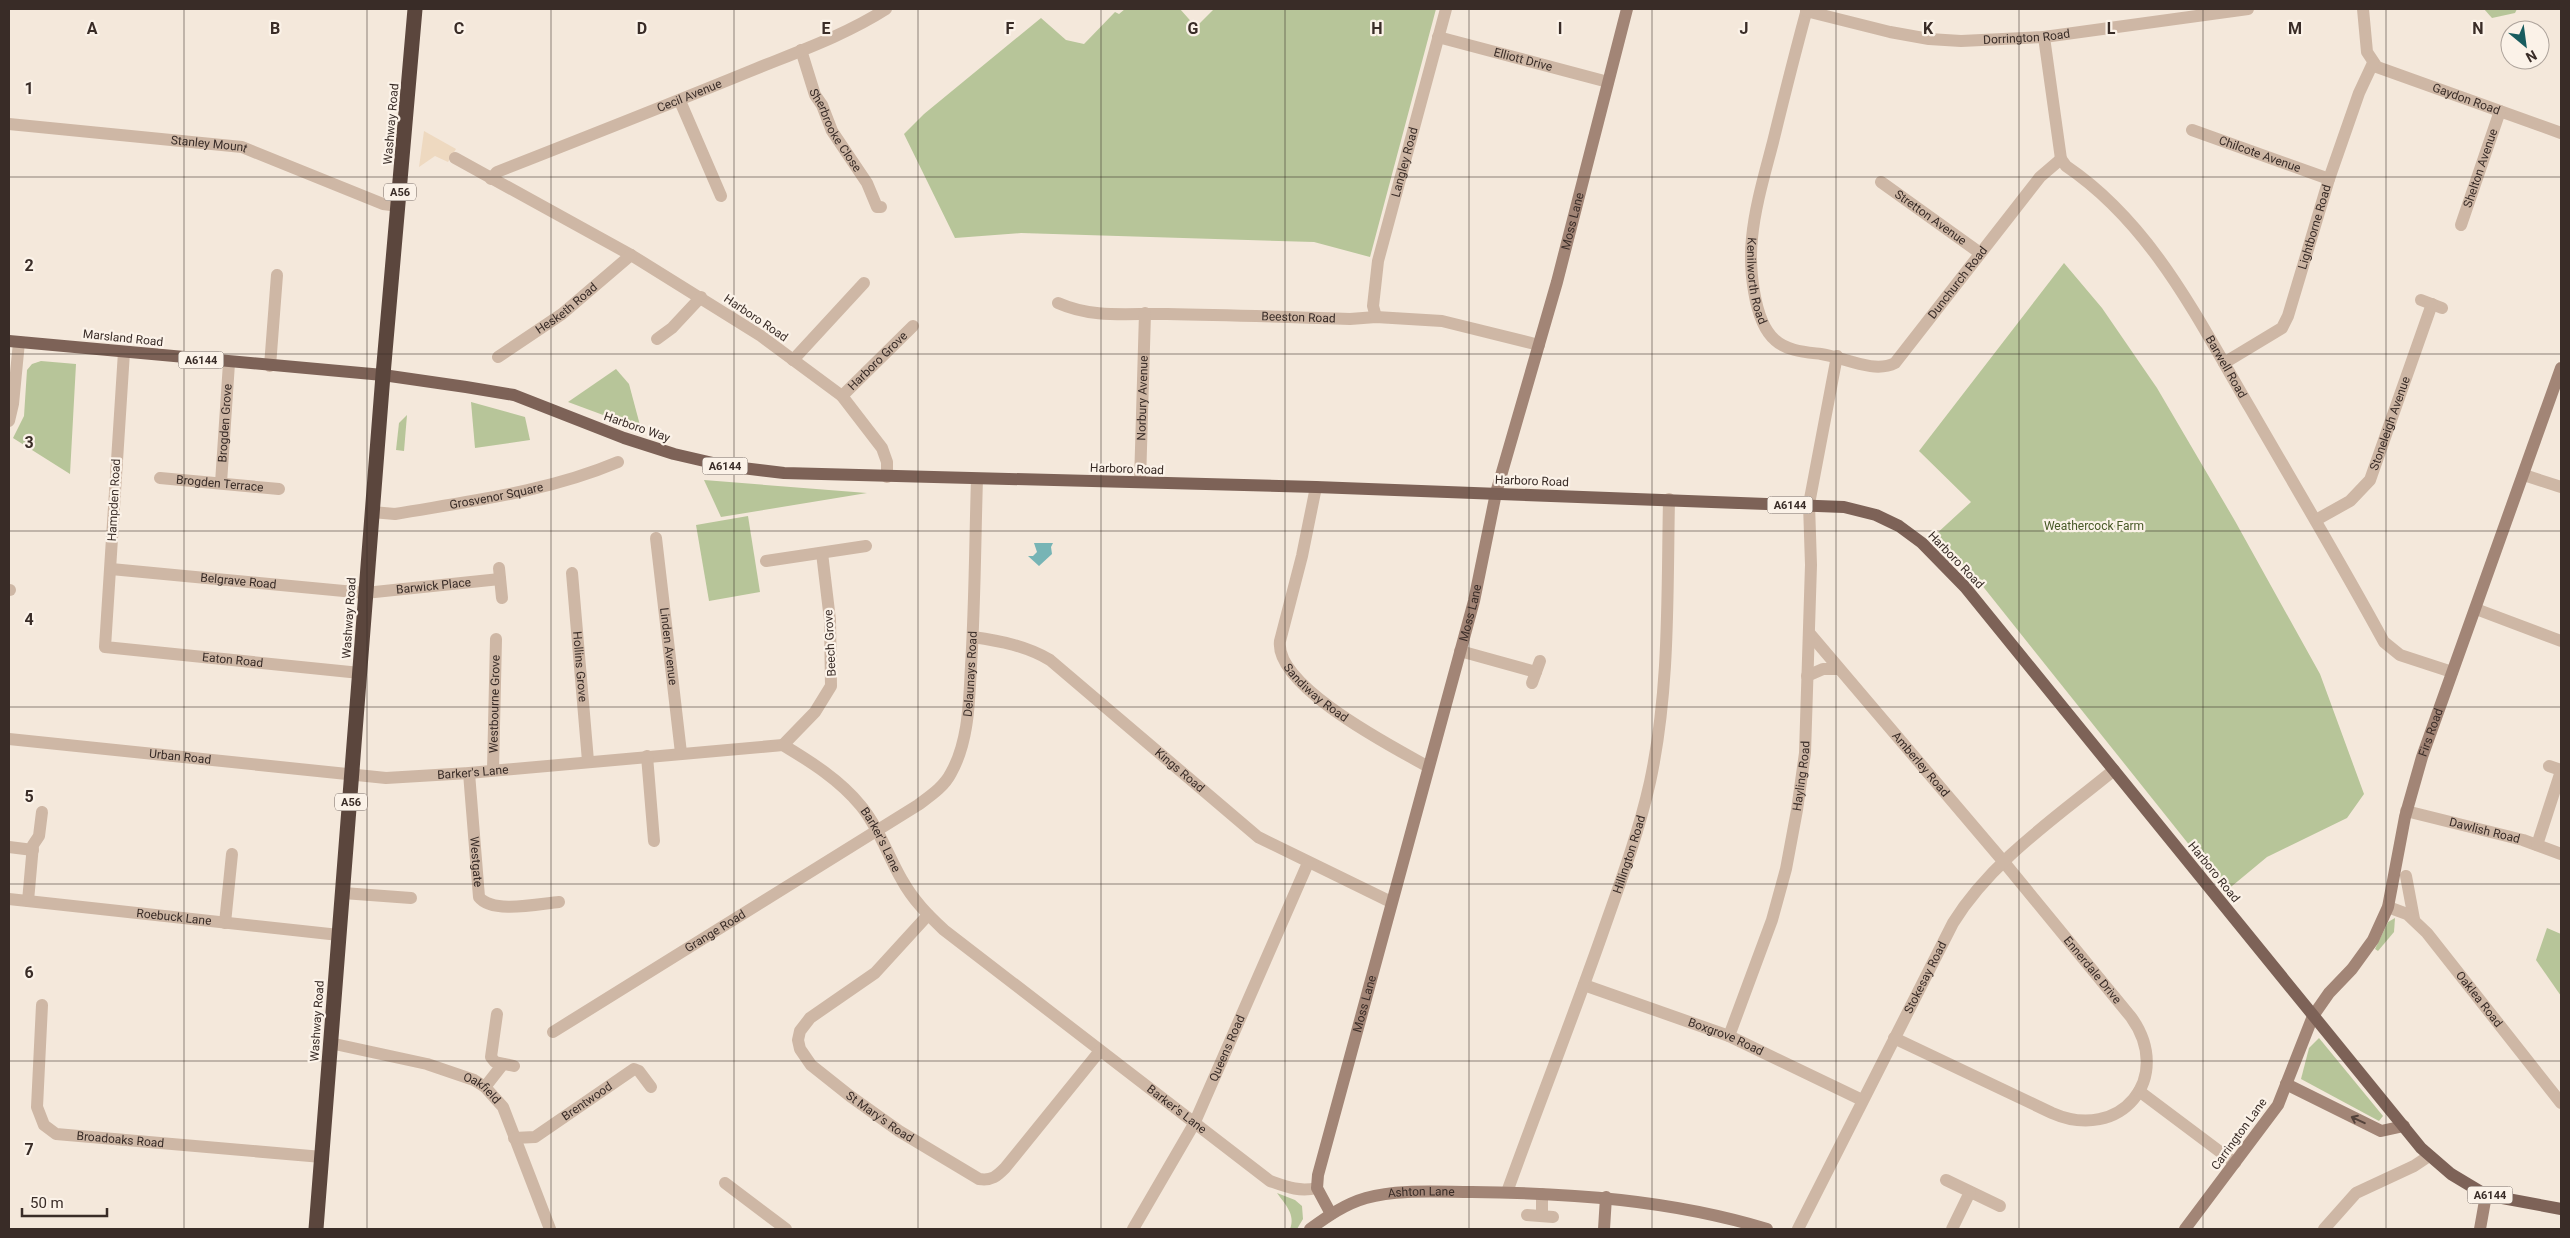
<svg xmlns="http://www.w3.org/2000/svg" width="2570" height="1238" font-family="Roboto,sans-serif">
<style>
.green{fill:#b7c599}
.plaza{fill:#eed9c0}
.water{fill:#77b4b5}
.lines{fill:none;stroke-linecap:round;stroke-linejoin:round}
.street{stroke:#ceb7a5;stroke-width:12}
.secondary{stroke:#a28576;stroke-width:12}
.primary{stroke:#7d6257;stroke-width:12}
.highway{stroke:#5b463d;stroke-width:15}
.oneway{stroke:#53423b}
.grid{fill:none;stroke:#392c27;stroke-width:1;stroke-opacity:0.55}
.labels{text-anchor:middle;stroke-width:4.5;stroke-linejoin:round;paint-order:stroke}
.shield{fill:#fbf2e8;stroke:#736761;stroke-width:1}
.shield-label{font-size:11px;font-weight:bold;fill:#392c27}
.street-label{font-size:12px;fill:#392c27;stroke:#fbf2e8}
.park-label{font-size:12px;fill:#495a28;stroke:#fbf2e8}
.grid-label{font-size:16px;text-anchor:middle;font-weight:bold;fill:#392c27;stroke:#fbf2e8;stroke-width:4.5;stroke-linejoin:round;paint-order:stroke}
</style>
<rect width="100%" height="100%" fill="#f4e8db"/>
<g class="green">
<polygon points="1125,9 1180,9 1196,27 1214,9 1436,9 1370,257 1314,242 1021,233 955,238 904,134 924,114 1041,18 1066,40 1084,44 1115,12 1119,14"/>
<polygon points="2484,9 2517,9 2515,13 2492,18"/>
<polygon points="2064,263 2102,308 2157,388 2235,521 2320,674 2364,794 2347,818 2267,857 2226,891 1981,584 1934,536 1971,502 1919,451"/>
<polygon points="41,361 76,364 70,474 13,438 24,416 27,370 32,364"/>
<polygon points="616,369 629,384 641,429 568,402"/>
<polygon points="471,402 525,417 530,440 475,448"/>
<polygon points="407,415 404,451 396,450 399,423"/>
<polygon points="704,480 867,493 721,517"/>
<polygon points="748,516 760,592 709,601 696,525"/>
<polygon points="2395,918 2394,932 2378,951 2375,949 2388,922"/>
<polygon points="2547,928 2561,934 2561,996 2536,960"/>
<polygon points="2319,1038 2383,1116 2379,1121 2301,1079 2309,1048"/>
<path d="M 1277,1193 L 1295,1200 L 1302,1206 L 1303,1219 L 1297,1229 L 1290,1229 C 1296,1215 1285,1204 1277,1193 Z"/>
</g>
<polygon class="plaza" points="424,131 456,149 448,162 435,156 419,167"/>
<polygon class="water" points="1034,543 1053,543 1051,547 1052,554 1039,566 1028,556 1033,556 1037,552"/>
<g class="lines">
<g class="street">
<path id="s1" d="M 1807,9 C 1795,53 1784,97 1773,142 C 1765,173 1755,206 1752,238 C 1749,265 1753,321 1775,340 C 1787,351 1805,352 1821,354 C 1843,357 1874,374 1895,363 L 2040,177 L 2061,159"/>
<path id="s2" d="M 2363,9 L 2367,52 L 2377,67 L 2561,133"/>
<path id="s3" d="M 1806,11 L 1890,32 L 1929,39 L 1961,41 L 2044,37 L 2248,9"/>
<path id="s4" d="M 1438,37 L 1608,82"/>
<path id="s5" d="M 2044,37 L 2061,159 L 2066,166 C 2153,225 2198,320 2250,408 C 2295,486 2341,563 2384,642 L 2400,655 L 2452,672"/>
<path id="s6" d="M 801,50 L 815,95 L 822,105 L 832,131 L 867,183 L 877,207 L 881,207"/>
<polyline points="680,101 721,196"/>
<path id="s7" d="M 9,124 L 242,147 L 383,204 L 399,206"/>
<path id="s8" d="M 2192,130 L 2329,179"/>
<polyline points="455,158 631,255 761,336 842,396 882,448 887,462 887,477"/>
<path id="s9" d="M 491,179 L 497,172 C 581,139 665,106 748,72 C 794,53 844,36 886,9"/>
<path id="s10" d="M 1881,182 L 1980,253"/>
<path id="s11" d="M 2461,225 L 2500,111"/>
<polyline points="2421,300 2442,308"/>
<path id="s12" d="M 1058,303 C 1094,319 1129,313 1167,314 C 1228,315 1289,317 1350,319 L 1376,317 L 1442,321 L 1539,345"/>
<path id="s13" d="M 1376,317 L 1373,306 L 1378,261 L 1446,9"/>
<polyline points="657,339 672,328 701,297"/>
<path id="s14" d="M 124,352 L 105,647 L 360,673"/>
<path id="s15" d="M 498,357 L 562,314 L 631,255"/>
<polyline points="793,360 864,283"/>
<path id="s16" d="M 2224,363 L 2282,328 L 2288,316 L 2329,179 L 2359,93 L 2373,63"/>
<polyline points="270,366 277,275"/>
<path id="s17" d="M 842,396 L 913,326"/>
<polyline points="9,421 13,404 19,342"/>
<polyline points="2524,475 2561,487"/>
<path id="s18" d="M 160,478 L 279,489"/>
<path id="s19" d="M 1140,482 L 1145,313"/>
<path id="s20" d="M 221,483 L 229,363"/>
<path id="s21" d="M 1316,487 L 1302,556 L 1280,641 C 1274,686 1393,747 1427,766"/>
<path id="s22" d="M 372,512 L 395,514 C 470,501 547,492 618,462"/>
<path id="s23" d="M 2316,520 L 2350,501 L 2370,480 L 2432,304"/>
<path id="s24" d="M 656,538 L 681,753"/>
<polyline points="766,561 866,546"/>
<polyline points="499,568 502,598"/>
<path id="s25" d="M 111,569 L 365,593 L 500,579"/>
<path id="s26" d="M 572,573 L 588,761"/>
<polyline points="9,590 10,590"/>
<polyline points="2476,609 2561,641"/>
<path id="s27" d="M 1810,634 L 2003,861 L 2131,1017 C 2175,1078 2120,1143 2052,1113 L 1894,1038"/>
<path id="s28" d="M 973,637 C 1001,641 1026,646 1050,660 L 1258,837 L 1391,902"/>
<polyline points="1460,651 1536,672"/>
<polyline points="1807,676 1823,669 1838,669"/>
<polyline points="1532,683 1540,661"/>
<path id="s29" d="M 9,739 L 386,778 L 469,773 L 783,745 C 811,762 840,780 861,806 C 879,828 888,856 902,880 C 913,900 928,915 944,930 L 1270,1181 C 1287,1187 1299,1192 1317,1188"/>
<polyline points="783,745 815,712 831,686 830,620 822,553"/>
<polyline points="647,756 654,841"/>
<polyline points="2549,766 2561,770"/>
<path id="s30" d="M 493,770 L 496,639"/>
<path id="s31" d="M 469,773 L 479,897 C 492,914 538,904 559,902"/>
<path id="s32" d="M 2406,811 L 2523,840 L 2561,854"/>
<polyline points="2537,845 2561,771"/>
<polyline points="9,847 33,850"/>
<polyline points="2406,876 2414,919"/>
<polyline points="343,893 411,898"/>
<path id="s33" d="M 9,899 L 339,935"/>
<polyline points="28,901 33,845 39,836 42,812"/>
<path id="s34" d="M 2388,907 L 2407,914 L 2427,933 L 2561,1103"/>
<path id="s35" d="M 928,915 L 875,973 L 810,1018 L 800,1031 L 798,1040 L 800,1049 L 811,1065 L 850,1096 L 899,1131 L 979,1179 C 992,1181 997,1176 1005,1168 L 1099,1052"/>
<polyline points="225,923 232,854"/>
<path id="s36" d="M 1584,985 L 1729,1036 L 1862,1100"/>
<path id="s37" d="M 42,1005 L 37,1107 L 44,1125 L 56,1134 L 322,1157"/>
<polyline points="497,1014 491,1057 495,1062 514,1066"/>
<path id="s38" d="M 553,1032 L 918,805 C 930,796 944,787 951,773 C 969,741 969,701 971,666 C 975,603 975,541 977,479"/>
<path id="s39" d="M 1729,1036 L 1772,920 L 1786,869 L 1797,810 L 1805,753 L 1811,565 L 1809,504 L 1837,356"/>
<path id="s40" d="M 330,1043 L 427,1064 L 474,1080 L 485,1087 L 503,1107 L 550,1229"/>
<polyline points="485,1087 503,1064"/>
<polyline points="2139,1091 2235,1163"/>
<path id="s41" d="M 514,1138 L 535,1137 L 634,1069 L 639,1071 L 651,1087"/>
<polyline points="1946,1180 2000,1206"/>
<polyline points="725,1183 786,1229"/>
<path id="s42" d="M 1507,1192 C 1539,1103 1574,1015 1605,926 C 1622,878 1639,831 1650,782 C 1670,689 1667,594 1669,499"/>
<polyline points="1527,1215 1553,1217"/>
<polyline points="1542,1216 1542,1194"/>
<path id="s43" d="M 1133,1229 L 1194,1124 L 1308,863"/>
<path id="s44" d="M 1798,1229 L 1953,923 C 1992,860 2057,817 2114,770"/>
<polyline points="1952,1229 1970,1192"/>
<polyline points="2324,1229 2356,1193 2414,1166 2429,1156"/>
</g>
<g class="secondary">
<polyline points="2286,1084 2381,1131 2404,1126"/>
<path id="s45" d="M 1331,1214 L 1317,1188 L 1318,1175 L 1474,601 L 1496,493 L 1557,282 L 1627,9"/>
<path id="s46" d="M 1310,1229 C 1328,1216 1345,1204 1366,1198 C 1398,1189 1438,1192 1472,1192 C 1571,1193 1671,1200 1767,1229"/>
<polyline points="1604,1229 1606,1197"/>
<path id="s47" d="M 2185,1229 L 2278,1105 L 2313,1016 L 2329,993 L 2352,969 L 2373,940 L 2388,907 L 2405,817 L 2422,757 L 2561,368"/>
<polyline points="2480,1229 2486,1195"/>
</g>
<polyline class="primary" points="9,341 383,375 466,387 514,395 624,438 674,454 726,466 784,473 1316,487 1844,507 1876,515 1899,526 1922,543 1965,587 2421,1148 2451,1174 2486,1195 2561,1209"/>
<polyline class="highway" points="316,1229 383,375 415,9"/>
</g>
<defs><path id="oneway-shaft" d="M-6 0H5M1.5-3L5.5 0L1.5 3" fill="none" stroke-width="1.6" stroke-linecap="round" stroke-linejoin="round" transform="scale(1.25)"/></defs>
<use class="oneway" href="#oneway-shaft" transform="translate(2358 1120) rotate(-155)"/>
<path class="grid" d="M 184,9 L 184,1229M 367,9 L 367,1229M 551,9 L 551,1229M 734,9 L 734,1229M 918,9 L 918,1229M 1101,9 L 1101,1229M 1285,9 L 1285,1229M 1469,9 L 1469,1229M 1652,9 L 1652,1229M 1836,9 L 1836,1229M 2019,9 L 2019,1229M 2203,9 L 2203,1229M 2386,9 L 2386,1229M 9,177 L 2561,177M 9,354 L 2561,354M 9,531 L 2561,531M 9,707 L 2561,707M 9,884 L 2561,884M 9,1061 L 2561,1061"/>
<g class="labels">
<g class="shield">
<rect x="384" y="183.5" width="32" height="17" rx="4"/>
<rect x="178.5" y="351.5" width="45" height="17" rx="4"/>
<rect x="702.5" y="457.5" width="45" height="17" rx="4"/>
<rect x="1767.5" y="496.5" width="45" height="17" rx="4"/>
<rect x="335" y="793.5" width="32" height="17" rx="4"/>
<rect x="2467.5" y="1186.5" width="45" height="17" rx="4"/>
</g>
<g class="shield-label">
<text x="400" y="196">A56</text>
<text x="201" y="364">A6144</text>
<text x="725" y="470">A6144</text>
<text x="1790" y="509">A6144</text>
<text x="351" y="806">A56</text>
<text x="2490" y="1199">A6144</text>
</g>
<g class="street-label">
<text dy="4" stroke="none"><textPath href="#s3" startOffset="224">Dorrington Road</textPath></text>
<text dy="4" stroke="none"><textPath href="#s4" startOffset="88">Elliott Drive</textPath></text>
<text dy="4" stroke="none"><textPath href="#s9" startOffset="216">Cecil Avenue</textPath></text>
<text dy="4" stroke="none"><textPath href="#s2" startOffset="156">Gaydon Road</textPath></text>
<text transform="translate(391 124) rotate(-85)" y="4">Washway Road</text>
<text dy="4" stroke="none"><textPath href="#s6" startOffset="88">Sherbrooke Close</textPath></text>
<text dy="4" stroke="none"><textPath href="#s7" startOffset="201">Stanley Mount</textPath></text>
<text dy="4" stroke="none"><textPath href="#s8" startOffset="72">Chilcote Avenue</textPath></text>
<text dy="4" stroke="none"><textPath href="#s13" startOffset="159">Langley Road</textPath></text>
<text dy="4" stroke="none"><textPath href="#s11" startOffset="60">Shelton Avenue</textPath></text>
<text dy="4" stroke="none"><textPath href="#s10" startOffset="61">Stretton Avenue</textPath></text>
<text dy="4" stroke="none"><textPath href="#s45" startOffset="1030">Moss Lane</textPath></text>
<text dy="4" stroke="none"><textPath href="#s16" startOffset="174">Lightborne Road</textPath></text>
<text dy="4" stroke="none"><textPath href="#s1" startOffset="279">Kenilworth Road</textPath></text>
<text dy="4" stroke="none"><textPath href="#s1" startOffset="570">Dunchurch Road</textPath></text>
<text dy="4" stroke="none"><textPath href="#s15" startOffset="84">Hesketh Road</textPath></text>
<text dy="4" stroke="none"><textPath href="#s12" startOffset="242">Beeston Road</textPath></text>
<text transform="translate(756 318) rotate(34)" y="4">Harboro Road</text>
<text transform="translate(123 338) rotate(6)" y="4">Marsland Road</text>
<text dy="4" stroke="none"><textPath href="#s17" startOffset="50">Harboro Grove</textPath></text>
<text dy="4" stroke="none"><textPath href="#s5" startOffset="391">Barwell Road</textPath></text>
<text dy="4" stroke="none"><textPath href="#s19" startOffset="84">Norbury Avenue</textPath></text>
<text dy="4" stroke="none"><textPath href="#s20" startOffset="60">Brogden Grove</textPath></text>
<text dy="4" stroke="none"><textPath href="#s23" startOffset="128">Stoneleigh Avenue</textPath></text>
<text transform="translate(637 427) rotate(19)" y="4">Harboro Way</text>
<text transform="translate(1127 469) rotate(2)" y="4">Harboro Road</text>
<text transform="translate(1532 481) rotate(2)" y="4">Harboro Road</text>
<text dy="4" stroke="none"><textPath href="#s18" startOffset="60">Brogden Terrace</textPath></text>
<text dy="4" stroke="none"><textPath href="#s22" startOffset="126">Grosvenor Square</textPath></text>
<text transform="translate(114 500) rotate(-87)" y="4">Hampden Road</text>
<text transform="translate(1956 560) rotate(46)" y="4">Harboro Road</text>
<text dy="4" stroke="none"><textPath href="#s25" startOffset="128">Belgrave Road</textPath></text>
<text dy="4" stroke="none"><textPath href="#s25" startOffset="324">Barwick Place</textPath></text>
<text dy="4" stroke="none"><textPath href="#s45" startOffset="625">Moss Lane</textPath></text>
<text transform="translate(349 618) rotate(-86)" y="4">Washway Road</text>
<text transform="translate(830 643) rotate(-93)" y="4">Beech Grove</text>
<text dy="4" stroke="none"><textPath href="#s24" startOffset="109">Linden Avenue</textPath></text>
<text dy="4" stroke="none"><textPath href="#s14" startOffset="424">Eaton Road</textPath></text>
<text dy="4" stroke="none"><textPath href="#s26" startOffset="94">Hollins Grove</textPath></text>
<text dy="4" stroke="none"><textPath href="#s38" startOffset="578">Delaunays Road</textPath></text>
<text dy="4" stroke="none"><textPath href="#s21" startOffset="224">Sandiway Road</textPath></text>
<text dy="4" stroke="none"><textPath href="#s30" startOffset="66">Westbourne Grove</textPath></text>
<text dy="4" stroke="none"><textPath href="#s47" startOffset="564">Firs Road</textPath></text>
<text dy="4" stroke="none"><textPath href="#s29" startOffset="172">Urban Road</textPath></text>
<text dy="4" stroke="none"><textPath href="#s27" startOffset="171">Amberley Road</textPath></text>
<text dy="4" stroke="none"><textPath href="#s28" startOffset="251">Kings Road</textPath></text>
<text dy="4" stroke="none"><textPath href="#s29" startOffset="466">Barker's Lane</textPath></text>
<text dy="4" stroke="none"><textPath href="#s39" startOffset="271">Hayling Road</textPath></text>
<text dy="4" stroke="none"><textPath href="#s32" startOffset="81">Dawlish Road</textPath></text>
<text dy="4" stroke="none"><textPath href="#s29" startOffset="916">Barker's Lane</textPath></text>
<text dy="4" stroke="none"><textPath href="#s42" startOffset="359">Hillington Road</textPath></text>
<text dy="4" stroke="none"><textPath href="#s31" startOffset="89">Westgate</textPath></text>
<text transform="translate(2214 872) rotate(51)" y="4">Harboro Road</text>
<text dy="4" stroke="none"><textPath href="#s33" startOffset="166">Roebuck Lane</textPath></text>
<text dy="4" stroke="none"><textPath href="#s38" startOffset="191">Grange Road</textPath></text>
<text dy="4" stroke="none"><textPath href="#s27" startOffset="439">Ennerdale Drive</textPath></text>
<text dy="4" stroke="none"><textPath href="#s44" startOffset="282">Stokesay Road</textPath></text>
<text dy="4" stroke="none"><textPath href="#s34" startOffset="132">Oaklea Road</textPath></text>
<text dy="4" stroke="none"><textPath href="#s45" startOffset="220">Moss Lane</textPath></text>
<text transform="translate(317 1021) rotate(-86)" y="4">Washway Road</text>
<text dy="4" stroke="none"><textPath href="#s36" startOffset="151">Boxgrove Road</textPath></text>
<text dy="4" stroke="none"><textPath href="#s43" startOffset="204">Queens Road</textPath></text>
<text dy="4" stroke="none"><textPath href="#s40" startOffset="160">Oakfield</textPath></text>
<text dy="4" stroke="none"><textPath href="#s41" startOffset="84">Brentwood</textPath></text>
<text dy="4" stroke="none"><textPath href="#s29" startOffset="1321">Barker's Lane</textPath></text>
<text dy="4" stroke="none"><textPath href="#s35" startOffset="298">St Mary's Road</textPath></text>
<text transform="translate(2239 1134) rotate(-54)" y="4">Carrington Lane</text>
<text dy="4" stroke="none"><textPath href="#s37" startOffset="201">Broadoaks Road</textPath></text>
<text dy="4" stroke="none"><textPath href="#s46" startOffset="120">Ashton Lane</textPath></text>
</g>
<g class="park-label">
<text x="2094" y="530">Weathercock Farm</text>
</g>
</g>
<g class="grid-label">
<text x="92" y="34">A</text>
<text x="275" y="34">B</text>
<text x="459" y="34">C</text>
<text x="642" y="34">D</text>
<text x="826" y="34">E</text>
<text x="1010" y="34">F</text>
<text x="1193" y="34">G</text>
<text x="1377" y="34">H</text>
<text x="1560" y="34">I</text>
<text x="1744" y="34">J</text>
<text x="1928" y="34">K</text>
<text x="2111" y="34">L</text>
<text x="2295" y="34">M</text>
<text x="2478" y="34">N</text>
<text x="29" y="94">1</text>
<text x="29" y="271">2</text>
<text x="29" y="448">3</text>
<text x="29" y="625">4</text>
<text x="29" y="802">5</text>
<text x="29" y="978">6</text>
<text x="29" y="1155">7</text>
</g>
<rect width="2570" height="1238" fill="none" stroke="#392c27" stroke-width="20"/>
<g transform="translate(2525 45) rotate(151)"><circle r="24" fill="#fbf2e8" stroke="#ada39b"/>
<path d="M0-4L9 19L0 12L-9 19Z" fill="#185c5f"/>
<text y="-8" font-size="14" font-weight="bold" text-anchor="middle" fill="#392c27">N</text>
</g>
<path d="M22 1208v8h85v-8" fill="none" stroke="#392c27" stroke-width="2.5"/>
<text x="30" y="1208" font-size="15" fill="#392c27" stroke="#fbf2e8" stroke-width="4" paint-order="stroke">50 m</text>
</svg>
